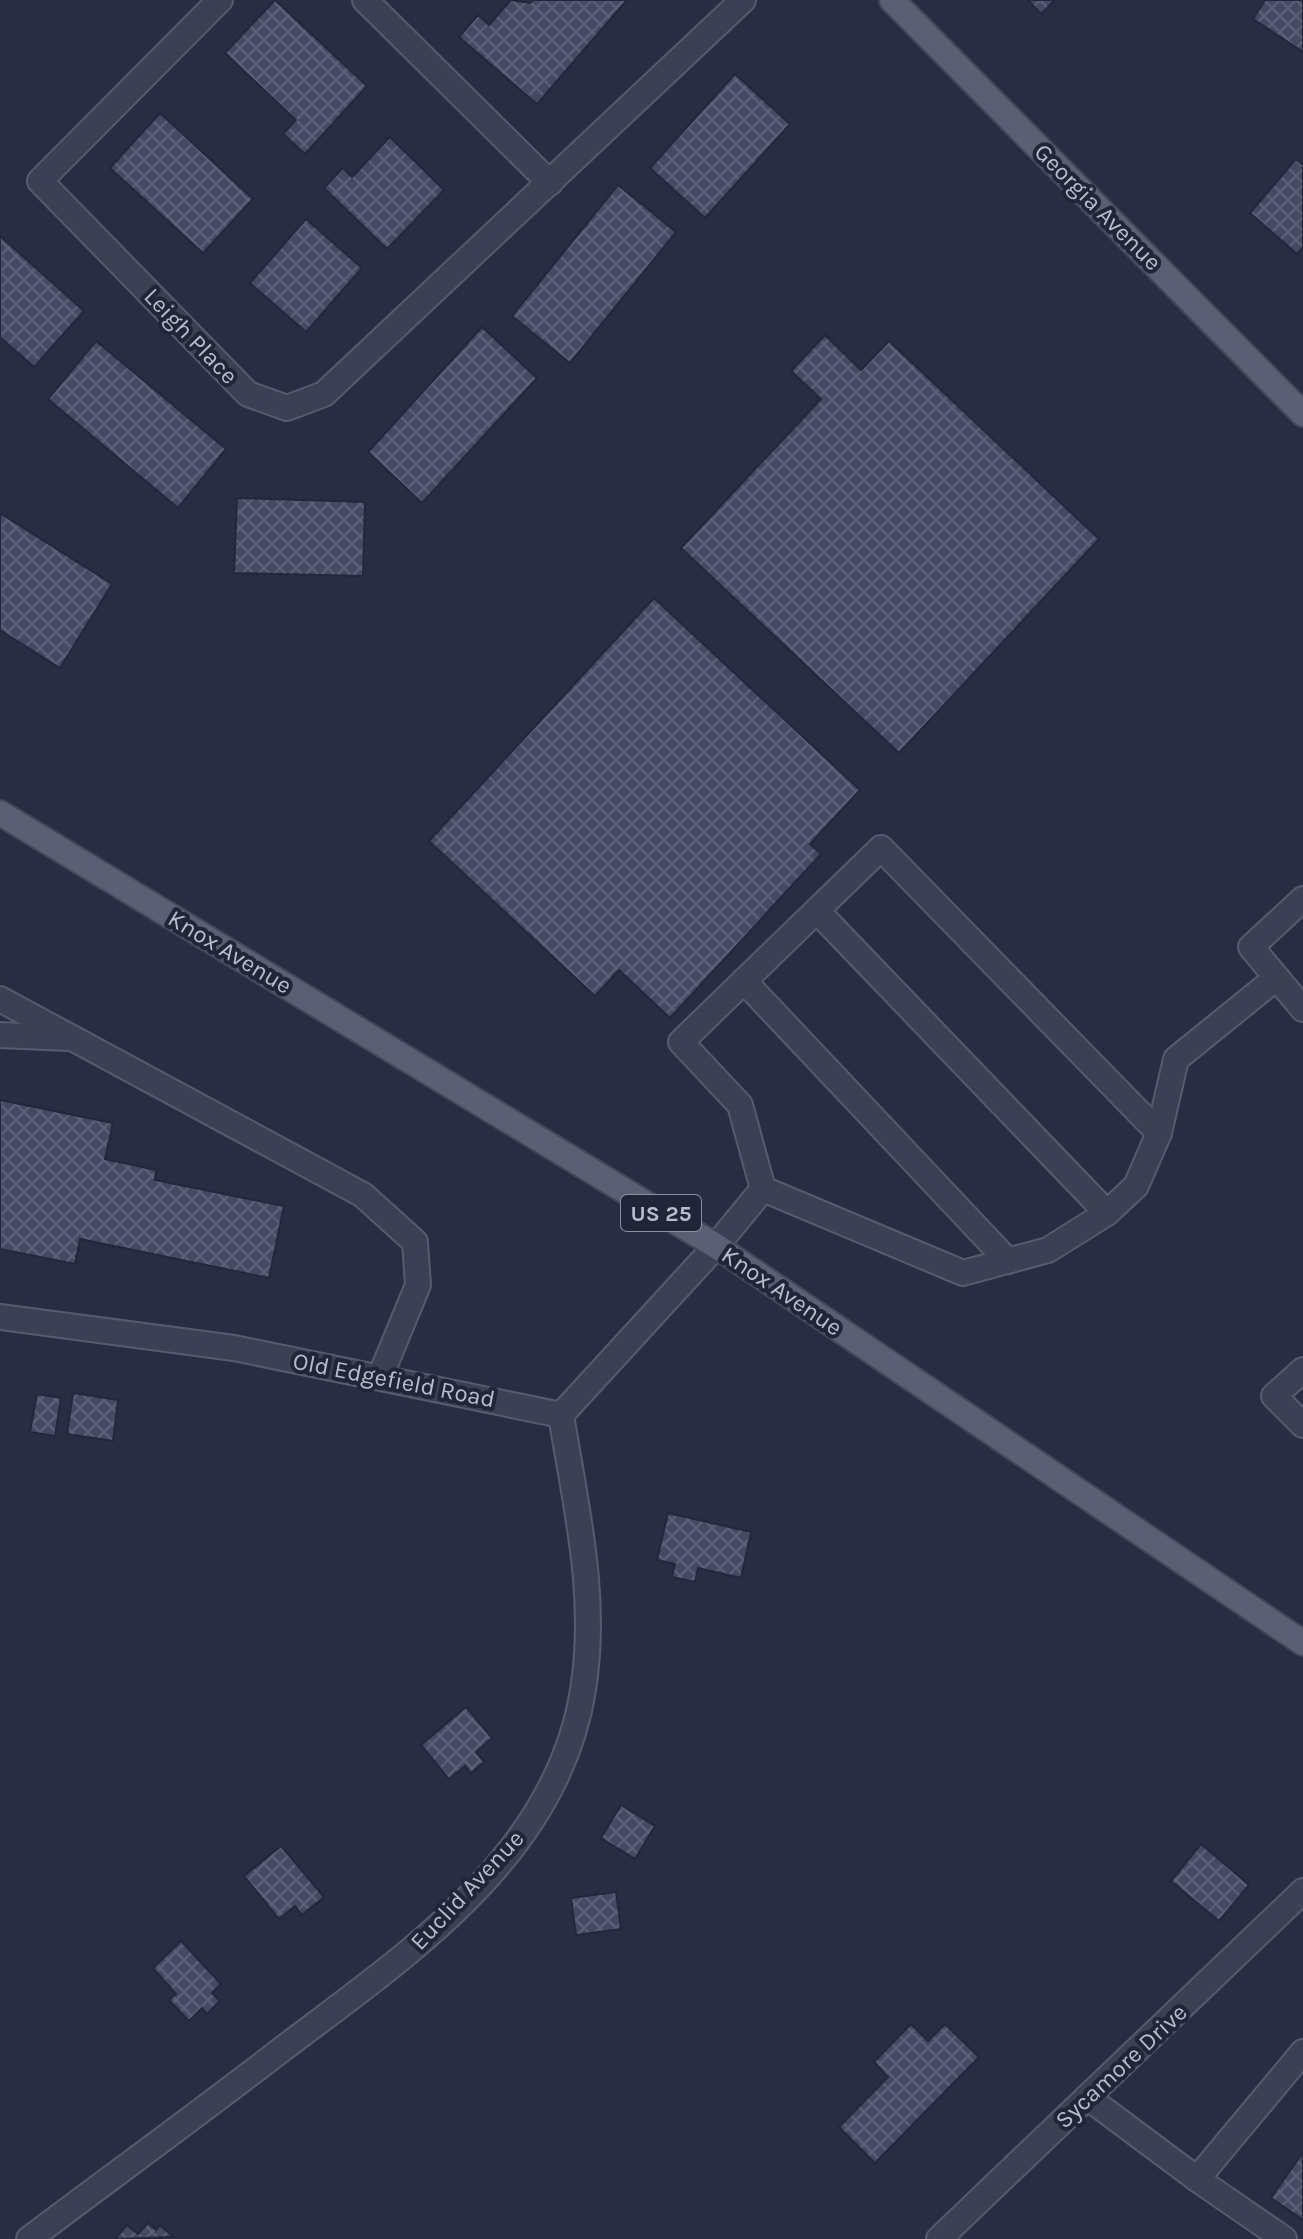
<svg xmlns="http://www.w3.org/2000/svg" width="1303" height="2239" font-family="Karla,sans-serif">
<style>
.building{fill:url(#building-cross-hatch);stroke:#23273b;stroke-width:2}
.lines{fill:none;stroke-linecap:round;stroke-linejoin:round}
.minor-casing{stroke:#585b6e;stroke-width:28}
.major-casing{stroke:#43475a;stroke-width:28}
.minor{stroke:#3c4054;stroke-width:24}
.major{stroke:#5b5f74;stroke-width:24}
.labels{text-anchor:middle;stroke-width:8;stroke-linejoin:round;paint-order:stroke}
.shield{fill:#212539;stroke:#8c8fa1;stroke-width:2}
.shield-label{font-size:22px;font-weight:bold;fill:#babdcd}
.street-label{font-size:24px;fill:#babdcd;stroke:#212539}
</style>
<defs>
<pattern id="building-cross-hatch" width="8" height="8" patternUnits="userSpaceOnUse" patternTransform="scale(2)"><rect width="8" height="8" fill="#444a64"/><path d="M0 0l8 8M0 8l8-8" fill="none" stroke="#5d6279"/></pattern>
</defs>
<rect width="100%" height="100%" fill="#282d44"/>
<g class="building">
<polygon points="275,0 367,86 305,154 283,134 296,120 225,53"/>
<polygon points="511,0 530,3 533,0 627,0 537,104 459,37 478,15 489,25"/>
<polygon points="1028,0 1055,0 1041,14"/>
<polygon points="1265,0 1303,0 1303,52 1253,19"/>
<polygon points="735,74 790,124 705,218 650,168"/>
<polygon points="160,113 253,199 203,253 110,168"/>
<polygon points="390,137 444,190 387,249 324,188 343,168 352,177"/>
<polygon points="1296,159 1303,165 1303,247 1297,254 1250,213"/>
<polygon points="618,185 676,232 570,363 512,316"/>
<polygon points="306,219 362,268 306,332 250,283"/>
<polygon points="0,236 84,311 34,367 0,337"/>
<polygon points="482,327 537,378 422,503 368,452"/>
<polygon points="825,335 861,370 889,341 1099,539 899,753 681,548 821,399 791,371"/>
<polygon points="96,341 226,449 178,508 48,399"/>
<polygon points="237,498 365,502 363,576 234,573"/>
<polygon points="0,513 112,584 60,668 0,630"/>
<polygon points="654,598 860,790 810,844 821,854 670,1018 619,970 595,996 429,841"/>
<polygon points="0,1100 113,1123 105,1159 156,1170 155,1180 284,1206 269,1278 80,1239 75,1264 0,1249"/>
<polygon points="73,1393 118,1400 113,1441 67,1434"/>
<polygon points="37,1394 61,1398 55,1436 30,1432"/>
<polygon points="668,1513 751,1532 741,1578 698,1568 695,1582 672,1577 675,1564 657,1560"/>
<polygon points="466,1707 492,1738 476,1752 484,1762 471,1773 465,1766 449,1779 421,1745"/>
<polygon points="621,1805 655,1826 635,1859 601,1838"/>
<polygon points="1201,1844 1249,1885 1219,1921 1171,1881"/>
<polygon points="281,1846 324,1897 302,1915 295,1906 279,1919 244,1876"/>
<polygon points="616,1892 621,1929 576,1935 571,1898"/>
<polygon points="181,1941 221,1984 212,1993 220,2001 207,2014 202,2008 189,2021 169,2000 176,1994 153,1968"/>
<polygon points="911,2024 928,2041 945,2024 979,2057 875,2163 839,2127 888,2077 874,2062"/>
<polygon points="1303,2152 1303,2220 1271,2198"/>
<polygon points="148,2223 156,2230 160,2225 173,2237 115,2239 127,2225 138,2234"/>
</g>
<g class="lines">
<defs>
<g id="minor">
<polyline points="220,0 40,181 248,394 287,408 324,394 743,0"/>
<polyline points="365,0 550,183"/>
<polyline points="1303,899 1251,947 1303,1009"/>
<polyline points="817,911 1107,1213"/>
<polyline points="744,981 1008,1261"/>
<polyline points="0,999 363,1195 415,1242 418,1285 380,1377"/>
<polyline points="0,1035 69,1038"/>
<polyline points="763,1189 740,1105 681,1042 881,848 1159,1133"/>
<polyline points="0,1317 234,1348 561,1415 716,1246 763,1189 963,1273 1048,1250 1107,1213 1136,1186 1159,1133 1176,1059 1275,979"/>
<polyline points="1303,1370 1274,1396 1303,1425"/>
<polyline points="1087,2097 1197,2179 1303,2052"/>
<polyline points="1197,2179 1284,2239"/>
<path d="M 29,2239 C 114,2175 201,2112 285,2047 C 408,1954 557,1855 583,1690 C 598,1597 576,1507 561,1415"/>
<polyline points="939,2239 1303,1891"/>
</g>
<g id="major">
<polyline points="892,0 1303,414"/>
<polyline points="0,813 716,1246 1303,1643"/>
</g>
</defs>
<use href="#minor" class="minor-casing"/>
<use href="#major" class="major-casing"/>
<use href="#minor" class="minor"/>
<use href="#major" class="major"/>
</g>
<g class="labels">
<rect class="shield" x="621" y="1195" width="80" height="36" rx="6"/>
<g class="shield-label">
<text x="661" y="1221">US 25</text>
</g>
<g class="street-label">
<text transform="translate(1098 207) rotate(45)" y="8">Georgia Avenue</text>
<text transform="translate(191 336) rotate(46)" y="8">Leigh Place</text>
<text transform="translate(230 952) rotate(31)" y="8">Knox Avenue</text>
<text transform="translate(782 1291) rotate(34)" y="8">Knox Avenue</text>
<text transform="translate(394 1380) rotate(11)" y="8">Old Edgefield Road</text>
<text transform="translate(467 1890) rotate(-47)" y="8">Euclid Avenue</text>
<text transform="translate(1121 2066) rotate(-43)" y="8">Sycamore Drive</text>
</g>
</g>
</svg>
